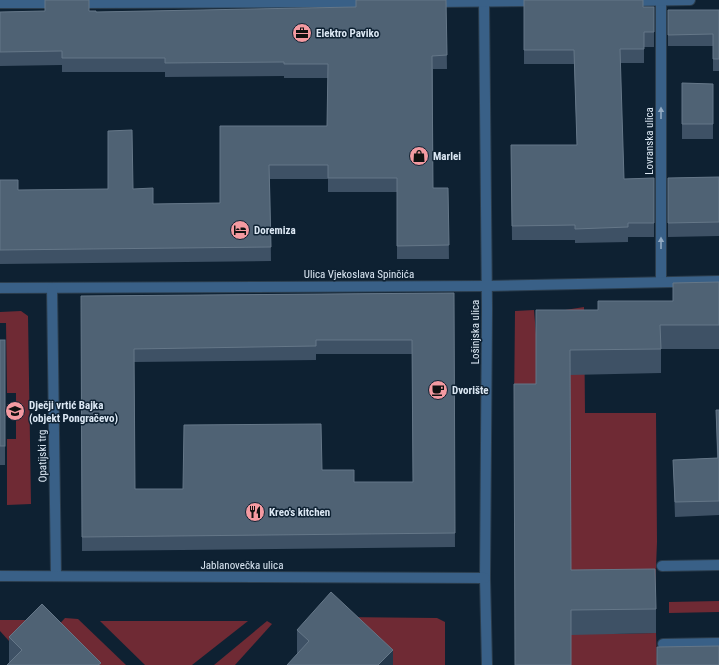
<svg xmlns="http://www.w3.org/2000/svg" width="719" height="665" font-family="'Roboto Condensed',sans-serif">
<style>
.green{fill:#6f2a34}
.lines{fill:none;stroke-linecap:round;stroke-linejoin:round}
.lane-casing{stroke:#2b3d4d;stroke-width:12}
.street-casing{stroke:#2b3d4d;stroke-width:12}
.lane{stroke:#396087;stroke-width:10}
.street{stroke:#396087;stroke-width:10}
.wall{fill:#3e5165;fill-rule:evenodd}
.shaded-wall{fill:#24374a}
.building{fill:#4f6274;stroke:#657788;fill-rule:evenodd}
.oneway{fill:#93abc3}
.labels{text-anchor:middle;stroke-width:3;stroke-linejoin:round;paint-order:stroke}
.poi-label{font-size:11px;font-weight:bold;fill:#dce8f4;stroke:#0e2132;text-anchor:start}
.street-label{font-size:11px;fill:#dce8f4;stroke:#0e2132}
</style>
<rect width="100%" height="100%" fill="#0e2132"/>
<g class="green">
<polygon points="584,307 585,413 656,413 657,542 655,593 609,634 656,633 657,665 571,665 514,408 515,311 534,310 536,334 565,365 565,310"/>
<polygon points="21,311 28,316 31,504 7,505 7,439 16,439 16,393 7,393 6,323 0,323 0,312"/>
<polygon points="719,601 719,612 669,613 669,602"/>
<polygon points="342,617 437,618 445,622 445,665 373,665"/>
<polygon points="65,618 78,619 126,665 70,665 45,640"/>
<polygon points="0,620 27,620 9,641 0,631"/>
<polygon points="100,621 248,621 192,665 145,665"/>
<polygon points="267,621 272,624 235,665 214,665"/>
</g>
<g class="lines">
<defs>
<polyline id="lane" points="661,1 661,282"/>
<g id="street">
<polyline points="484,0 487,308 485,578 487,665"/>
<polyline points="630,1 690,0"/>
<polyline points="434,2 538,1"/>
<polyline points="0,3 58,3"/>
<polyline points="76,3 370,2"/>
<polyline points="0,288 487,286 719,281"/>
<polyline points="52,288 56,576"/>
<polyline points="662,566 719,565"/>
<polyline points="0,576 485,578"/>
<polyline points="663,644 719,643"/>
</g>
</defs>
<use href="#lane" class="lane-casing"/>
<use href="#street" class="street-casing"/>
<use href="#lane" class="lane"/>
<use href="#street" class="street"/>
</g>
<g class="wall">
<polygon points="446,0 447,69 433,69 433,188 448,188 449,259 397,259 397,192 328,192 328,179 270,179 271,261 0,264 0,180 18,190 133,189 153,204 220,203 220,126 327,126 328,78 284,78 284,76 165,77 165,72 62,72 62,65 0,66 0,12 89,11 96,12 356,7"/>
<polygon points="524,0 643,7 654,7 654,47 644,47 644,63 620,63 624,179 654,178 654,237 628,237 628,242 575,243 575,240 512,240 511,145 577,145 574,64 524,64"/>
<polygon points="668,10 719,10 719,71 713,71 713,46 668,46"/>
<polygon points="682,83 713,84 713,139 682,139"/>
<polygon points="719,177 719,236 668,237 668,178"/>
<polygon points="719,282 719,349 661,349 661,373 570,375 571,570 656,609 656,633 571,635 536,384 598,310 673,301"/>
<path d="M 454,293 L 455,547 L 82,551 L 81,296 ZM 316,354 L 412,354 L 413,482 L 354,482 L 183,489 L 135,489 L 134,362 L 316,360 Z"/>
<polygon points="0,340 5,446 5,465 0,465"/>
<polygon points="716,410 719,410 719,515 675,517 673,460 717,458"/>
<polygon points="297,630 393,665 297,654"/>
<polygon points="9,637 101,665 9,664"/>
</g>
<polygon class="shaded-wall" points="393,650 393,665 378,665"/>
<g class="building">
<polygon points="45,0 89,0 89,11 96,11 96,12 356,7 356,0 446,0 447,55 432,56 433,188 448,188 449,245 397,246 397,178 328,178 328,165 269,165 271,247 0,250 0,180 18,180 18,190 108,189 108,131 132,130 133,189 153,188 153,204 220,203 220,126 327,126 328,64 284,64 284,62 165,63 165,58 62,58 62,51 0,52 0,12 45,11"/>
<polygon points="524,0 643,0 643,7 654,7 654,32 644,32 644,49 620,49 624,179 654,178 654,223 628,223 628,227 575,229 575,225 512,226 511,145 577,145 574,50 524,50"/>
<polygon points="668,10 719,10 719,59 713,59 713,34 668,35"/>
<polygon points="682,83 713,84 713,124 682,124"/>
<polygon points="719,177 719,222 668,223 668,178"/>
<polygon points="719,282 719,325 660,325 661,349 570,350 571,570 655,569 656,609 571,610 571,665 515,665 514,384 536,384 536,310 598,310 598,301 673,301 673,283"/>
<path d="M 454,293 L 455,533 L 82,537 L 81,296 ZM 316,340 L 412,340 L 413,482 L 354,482 L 354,470 L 322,470 L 321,424 L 184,425 L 183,489 L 135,489 L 134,349 L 316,346 Z"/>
<rect x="0" y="340" width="5" height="106"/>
<polygon points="716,410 719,410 719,501 675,502 673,460 718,458"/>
<polygon points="331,592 393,650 378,665 287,665 309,641 297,630"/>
<polygon points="42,604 101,663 98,665 7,665 22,650 9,637"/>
<polygon points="719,646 719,665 657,665 657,647"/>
</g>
<defs><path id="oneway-solid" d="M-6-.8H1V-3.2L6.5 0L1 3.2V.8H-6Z"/></defs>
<g class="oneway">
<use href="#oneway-solid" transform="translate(661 113) rotate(-90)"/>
<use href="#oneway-solid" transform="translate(661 243) rotate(-90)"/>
</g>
<defs>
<symbol id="office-disc" viewBox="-11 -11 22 22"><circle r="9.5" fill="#f49aa1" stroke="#0e2132"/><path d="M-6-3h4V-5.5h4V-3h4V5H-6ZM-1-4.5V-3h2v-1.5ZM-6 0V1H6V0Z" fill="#111"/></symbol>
<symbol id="shop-disc" viewBox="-11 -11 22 22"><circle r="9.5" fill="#f49aa1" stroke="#0e2132"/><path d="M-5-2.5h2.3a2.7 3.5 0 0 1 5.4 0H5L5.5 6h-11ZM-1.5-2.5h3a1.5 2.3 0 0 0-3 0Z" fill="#111"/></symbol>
<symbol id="hotel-disc" viewBox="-11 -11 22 22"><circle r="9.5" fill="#f49aa1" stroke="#0e2132"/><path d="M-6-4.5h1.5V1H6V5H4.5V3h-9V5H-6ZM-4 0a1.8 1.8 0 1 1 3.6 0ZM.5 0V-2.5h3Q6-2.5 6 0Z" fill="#111"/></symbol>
<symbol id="cafe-disc" viewBox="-11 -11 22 22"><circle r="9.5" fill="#f49aa1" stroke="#0e2132"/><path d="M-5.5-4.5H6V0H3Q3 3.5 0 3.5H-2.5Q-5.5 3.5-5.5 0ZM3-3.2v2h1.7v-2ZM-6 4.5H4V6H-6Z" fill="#111"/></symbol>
<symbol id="school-disc" viewBox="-11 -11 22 22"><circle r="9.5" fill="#f49aa1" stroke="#0e2132"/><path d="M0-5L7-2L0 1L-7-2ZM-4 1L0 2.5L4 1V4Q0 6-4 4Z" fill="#111"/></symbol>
<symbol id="restaurant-disc" viewBox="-11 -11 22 22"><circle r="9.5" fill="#f49aa1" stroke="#0e2132"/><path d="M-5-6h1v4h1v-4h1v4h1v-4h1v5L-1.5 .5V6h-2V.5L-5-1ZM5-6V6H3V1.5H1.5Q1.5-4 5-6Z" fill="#111"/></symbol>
</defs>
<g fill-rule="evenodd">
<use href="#office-disc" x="291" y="22" width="22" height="22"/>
<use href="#shop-disc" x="408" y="145" width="22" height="22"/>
<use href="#hotel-disc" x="229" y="219" width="22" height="22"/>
<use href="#cafe-disc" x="427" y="379" width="22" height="22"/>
<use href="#school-disc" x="4" y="400" width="22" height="22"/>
<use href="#restaurant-disc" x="244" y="501" width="22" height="22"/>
</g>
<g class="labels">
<g class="poi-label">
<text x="316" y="37">Elektro Paviko</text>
<text x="433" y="160">Marlei</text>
<text x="254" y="234">Doremiza</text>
<text x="452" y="394">Dvorište</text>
<text x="29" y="409">Dječji vrtić Bajka<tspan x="29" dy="13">(objekt Pongračevo)</tspan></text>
<text x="269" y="516">Kreo's kitchen</text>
</g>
<g class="street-label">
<text transform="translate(649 141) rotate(-90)" y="4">Lovranska ulica</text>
<text x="359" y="278">Ulica Vjekoslava Spinčića</text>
<text transform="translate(475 332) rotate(-90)" y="4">Lošinjska ulica</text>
<text transform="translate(42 456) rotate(-91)" y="4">Opatijski trg</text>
<text x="242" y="569">Jablanovečka ulica</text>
</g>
</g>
</svg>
